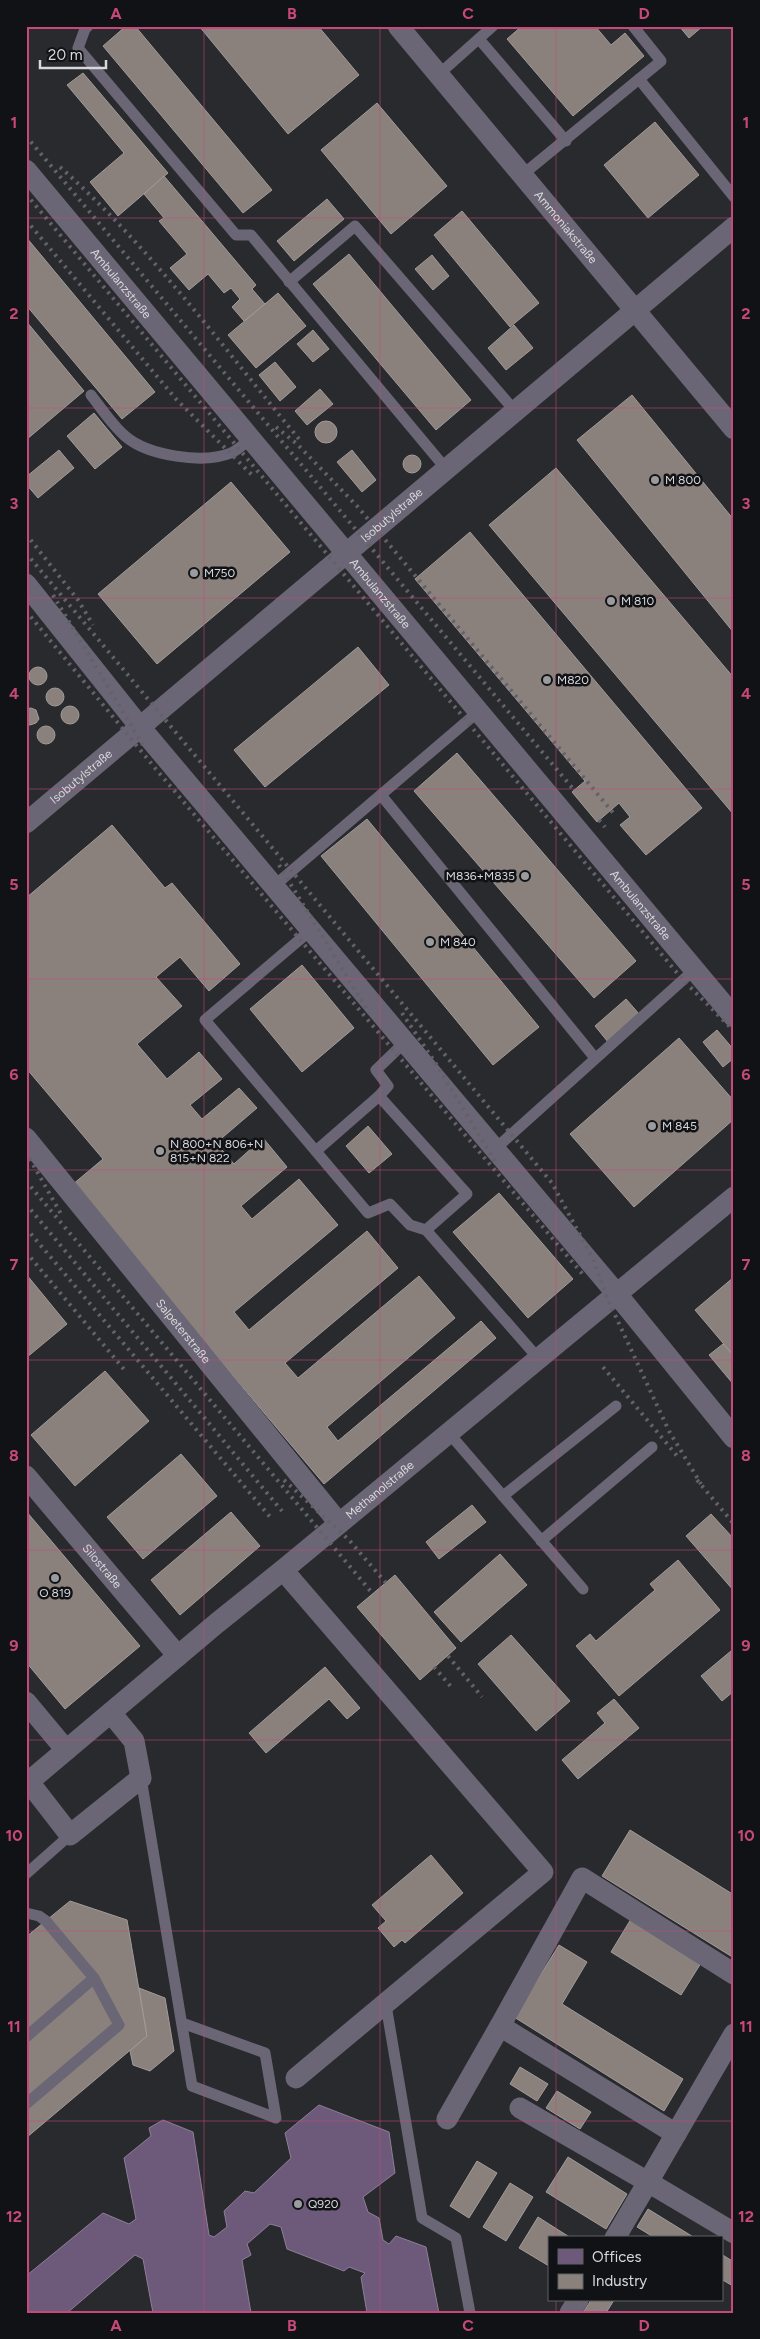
<svg xmlns="http://www.w3.org/2000/svg" width="760" height="2339" font-family="Figtree,sans-serif">
<style>
.offices{fill:#6d597a;stroke:#8d7f97}
.industry{fill:#8a817c;stroke:#a19b99}
.lines{fill:none;stroke-linecap:round;stroke-linejoin:round}
.lane{stroke:#6b6675;stroke-width:11}
.street{stroke:#6b6675;stroke-width:21}
.rail{stroke:#64616a;stroke-width:4;stroke-dasharray:2.5 5;stroke-linecap:butt}
.grid{fill:none;stroke:#c7487b;stroke-width:1;stroke-opacity:0.55}
.poi-dot{fill:#9a9b9f;stroke:#111215;stroke-width:2}
.labels{text-anchor:middle;stroke-width:5;stroke-linejoin:round;paint-order:stroke}
.street-label{font-size:12px;fill:#d7d8dc;stroke:#111215}
.poi-label{font-size:12px;fill:#d7d8dc;stroke:#111215;text-anchor:start}
.neatline{fill:none;stroke:#c7487b;stroke-width:2}
.grid-label{font-size:16px;text-anchor:middle;font-weight:bold;fill:#c7487b}
</style>
<rect width="100%" height="100%" fill="#292a2e"/>
<polygon class="offices" points="319,2105 389,2132 395,2173 363,2197 368,2212 379,2218 383,2240 389,2244 396,2236 426,2247 439,2313 367,2313 361,2277 365,2273 349,2267 344,2271 287,2249 281,2227 270,2224 247,2244 251,2255 242,2260 251,2313 153,2313 143,2259 135,2255 67,2313 26,2313 26,2276 103,2213 129,2224 136,2219 124,2158 151,2136 149,2128 163,2120 193,2132 209,2235 214,2237 227,2227 224,2211 245,2191 254,2193 291,2158 285,2133"/>
<g class="industry">
<polygon points="126,26 135,26 272,190 243,213 103,46"/>
<polygon points="199,26 318,26 359,75 288,134"/>
<polygon points="522,26 595,26 611,45 625,33 644,56 573,116 507,39"/>
<polygon points="679,26 703,26 689,38"/>
<polygon points="83,73 168,173 118,216 90,182 124,153 67,85"/>
<polygon points="377,103 447,186 391,234 321,150"/>
<polygon points="655,122 699,175 648,218 604,165"/>
<polygon points="164,176 256,285 252,289 265,304 244,321 232,307 240,299 231,288 224,293 208,274 189,290 170,268 187,254 159,221 164,218 144,194"/>
<polygon points="327,199 344,219 294,261 277,241"/>
<polygon points="462,211 539,303 510,327 434,235"/>
<polygon points="26,237 155,392 122,419 26,305"/>
<polygon points="349,254 471,400 436,430 313,284"/>
<polygon points="432,255 449,276 433,290 415,269"/>
<polygon points="278,293 306,326 256,368 228,335"/>
<polygon points="26,321 84,391 26,440"/>
<polygon points="514,325 533,348 506,370 488,348"/>
<polygon points="313,330 329,349 313,362 297,344"/>
<polygon points="275,362 296,387 280,401 259,375"/>
<polygon points="320,389 333,404 307,425 295,411"/>
<polygon points="632,395 734,520 734,633 577,440"/>
<polygon points="94,413 122,447 95,469 67,436"/>
<circle cx="326" cy="432" r="11"/>
<polygon points="59,450 74,468 38,498 26,484 26,477"/>
<polygon points="352,450 376,480 362,492 337,462"/>
<circle cx="412" cy="464" r="9"/>
<polygon points="556,468 734,678 734,815 489,525"/>
<polygon points="231,482 290,552 157,664 98,594"/>
<polygon points="470,532 702,808 646,855 620,825 630,817 619,803 597,822 572,792 585,781 415,579"/>
<polygon points="358,647 389,685 265,787 234,750"/>
<circle cx="38" cy="676" r="9"/>
<circle cx="55" cy="697" r="9"/>
<circle cx="70" cy="715" r="9"/>
<polygon points="31,708 36,710 39,719 36,723 30,725 26,724 26,709"/>
<circle cx="46" cy="735" r="9"/>
<polygon points="457,753 636,961 594,998 414,791"/>
<polygon points="367,819 539,1027 493,1065 321,856"/>
<polygon points="112,825 165,888 172,883 240,964 209,991 180,957 156,977 182,1006 137,1044 167,1079 199,1052 222,1079 190,1105 202,1119 239,1088 257,1108 216,1143 234,1164 263,1138 287,1167 241,1206 252,1219 299,1179 338,1225 234,1312 249,1330 367,1231 398,1268 285,1363 298,1378 419,1276 455,1318 327,1427 338,1441 481,1321 496,1338 324,1484 72,1185 103,1159 26,1068 26,898"/>
<polygon points="302,965 354,1028 302,1072 250,1009"/>
<polygon points="626,999 640,1015 608,1042 595,1026"/>
<polygon points="717,1030 734,1050 734,1058 723,1067 703,1042"/>
<polygon points="679,1038 734,1101 734,1119 634,1207 570,1134"/>
<polygon points="368,1126 392,1154 369,1173 346,1146"/>
<polygon points="499,1193 573,1279 528,1318 453,1232"/>
<polygon points="26,1274 67,1324 26,1358"/>
<polygon points="734,1277 734,1356 695,1310"/>
<polygon points="723,1344 734,1356 734,1385 709,1355"/>
<polygon points="105,1371 149,1421 75,1486 31,1435"/>
<polygon points="181,1454 217,1496 143,1559 107,1517"/>
<polygon points="472,1505 486,1522 439,1559 426,1542"/>
<polygon points="26,1511 140,1646 65,1709 26,1662"/>
<polygon points="231,1512 260,1546 180,1615 151,1580"/>
<polygon points="711,1514 734,1539 734,1591 686,1536"/>
<polygon points="500,1554 527,1585 461,1642 434,1612"/>
<polygon points="678,1560 720,1610 619,1696 576,1646 590,1634 596,1641 655,1590 650,1584"/>
<polygon points="395,1575 456,1648 420,1680 357,1607"/>
<polygon points="511,1635 570,1701 536,1731 478,1664"/>
<polygon points="731,1651 734,1655 734,1691 722,1701 701,1676"/>
<polygon points="325,1667 360,1708 347,1719 329,1699 266,1753 249,1733"/>
<polygon points="614,1699 639,1728 578,1779 562,1760 605,1723 597,1713"/>
<polygon points="630,1830 734,1895 734,1958 602,1876"/>
<polygon points="431,1855 463,1893 405,1943 402,1940 394,1947 378,1928 386,1921 372,1905"/>
<polygon points="70,1901 127,1920 147,2036 26,2138 26,1937"/>
<polygon points="631,1919 701,1963 681,1995 611,1952"/>
<polygon points="559,1945 587,1962 562,2004 683,2079 664,2111 514,2017"/>
<polygon points="139,1988 165,1998 174,2051 150,2071 133,2065 130,2051 147,2036"/>
<polygon points="520,2067 548,2084 537,2101 510,2084"/>
<polygon points="557,2091 591,2112 580,2129 546,2108"/>
<polygon points="568,2157 627,2194 606,2229 546,2192"/>
<polygon points="477,2161 497,2173 469,2218 450,2206"/>
<polygon points="510,2183 533,2197 506,2241 483,2227"/>
<polygon points="648,2209 695,2238 655,2238 637,2227"/>
<polygon points="538,2217 571,2238 549,2238 549,2266 519,2248"/>
<polygon points="721,2254 734,2262 733,2286 721,2279"/>
<polygon points="591,2300 614,2300 606,2313 583,2313"/>
</g>
<g class="lines">
<g class="lane">
<polyline points="88,26 85,29 78,48 236,235 251,235 447,470"/>
<polyline points="479,39 566,141"/>
<polyline points="438,75 493,26"/>
<polyline points="639,79 734,197"/>
<polyline points="521,176 661,61 633,26"/>
<polyline points="289,282 355,226 515,411"/>
<path d="M 91,395 C 101,408 112,425 125,436 C 148,456 203,464 231,453 C 238,450 244,444 250,439"/>
<polyline points="381,795 595,1058"/>
<polyline points="274,886 479,711"/>
<polyline points="311,930 205,1020 368,1213 390,1204 410,1225 426,1230 538,1358"/>
<polyline points="405,1042 376,1070 388,1086 379,1096 467,1194 426,1230"/>
<polyline points="495,1149 694,970"/>
<polyline points="316,1151 379,1096"/>
<polyline points="448,1432 583,1589"/>
<polyline points="503,1496 616,1406"/>
<polyline points="541,1541 652,1447"/>
<polyline points="141,1778 192,2086 276,2118 265,2053 182,2023"/>
<polyline points="26,1874 70,1835"/>
<polyline points="26,1913 39,1916 46,1921 94,1978 119,2025 26,2104"/>
<polyline points="386,2005 422,2218 456,2238 470,2313"/>
<polyline points="26,2037 94,1978"/>
</g>
<g class="street">
<path id="s1" d="M 398,26 L 734,429"/>
<path id="s2" d="M 26,170 L 734,1017"/>
<polyline points="26,584 140,727 616,1293 734,1438"/>
<path id="s3" d="M 26,823 L 734,227"/>
<path id="s4" d="M 26,1138 L 339,1523"/>
<path id="s5" d="M 26,1476 L 178,1656"/>
<polyline points="283,1570 543,1872 296,2078"/>
<polyline points="26,1702 66,1750"/>
<polyline points="29,1782 70,1835 141,1778 134,1741 111,1713"/>
<path id="s6" d="M 26,1784 L 217,1623 L 283,1570 L 734,1197"/>
<polyline points="734,2034 648,2182 734,2233"/>
<polyline points="520,2108 648,2182 615,2238"/>
<polyline points="447,2119 500,2026"/>
<polyline points="676,2134 500,2026 582,1878 734,1974"/>
<polyline points="570,2313 578,2300"/>
</g>
<g class="rail">
<polyline points="26,136 574,790"/>
<path d="M 60,167 C 150,247 222,346 299,439"/>
<polyline points="26,194 683,980 734,1031"/>
<polyline points="26,220 176,399 253,476"/>
<polyline points="276,427 297,444 357,506 615,815"/>
<polyline points="26,534 78,600 93,625"/>
<polyline points="26,553 552,1183 593,1259 608,1300 669,1431 701,1484"/>
<polyline points="53,595 143,745"/>
<polyline points="26,611 155,768 585,1277"/>
<polyline points="599,820 605,827"/>
<polyline points="279,865 369,1013"/>
<polyline points="402,1013 436,1064 496,1163"/>
<polyline points="26,1152 61,1214"/>
<polyline points="26,1181 373,1594"/>
<polyline points="26,1204 282,1511"/>
<polyline points="26,1228 271,1518"/>
<polyline points="26,1252 127,1373"/>
<polyline points="603,1367 678,1457"/>
<polyline points="284,1480 349,1540 386,1583"/>
<polyline points="697,1480 734,1524"/>
<polyline points="448,1656 482,1697"/>
<polyline points="434,1667 453,1689"/>
</g>
</g>
<path class="grid" d="M 204,26 L 204,2313M 380,26 L 380,2313M 556,26 L 556,2238M 26,218 L 734,218M 26,408 L 734,408M 26,598 L 734,598M 26,789 L 734,789M 26,979 L 734,979M 26,1170 L 734,1170M 26,1360 L 734,1360M 26,1550 L 734,1550M 26,1740 L 734,1740M 26,1931 L 734,1931M 26,2121 L 734,2121M 556,2300 L 556,2313"/>
<g class="poi-dot">
<circle cx="655" cy="480" r="5"/>
<circle cx="194" cy="573" r="5"/>
<circle cx="611" cy="601" r="5"/>
<circle cx="547" cy="680" r="5"/>
<circle cx="525" cy="876" r="5"/>
<circle cx="430" cy="942" r="5"/>
<circle cx="652" cy="1126" r="5"/>
<circle cx="160" cy="1151" r="5"/>
<circle cx="55" cy="1578" r="5"/>
<circle cx="298" cy="2204" r="5"/>
</g>
<g class="labels">
<g class="street-label">
<text dy="4" stroke="none"><textPath href="#s1" startOffset="262">Ammoniakstraße</textPath></text>
<text dy="4" stroke="none"><textPath href="#s2" startOffset="148">Ambulanzstraße</textPath></text>
<text dy="4" stroke="none"><textPath href="#s3" startOffset="478">Isobutylstraße</textPath></text>
<text dy="4" stroke="none"><textPath href="#s2" startOffset="552">Ambulanzstraße</textPath></text>
<text dy="4" stroke="none"><textPath href="#s3" startOffset="72">Isobutylstraße</textPath></text>
<text dy="4" stroke="none"><textPath href="#s2" startOffset="958">Ambulanzstraße</textPath></text>
<text dy="4" stroke="none"><textPath href="#s4" startOffset="249">Salpeterstraße</textPath></text>
<text dy="4" stroke="none"><textPath href="#s6" startOffset="460">Methanolstraße</textPath></text>
<text dy="4" stroke="none"><textPath href="#s5" startOffset="118">Silostraße</textPath></text>
</g>
<g class="poi-label">
<text x="665" y="484">M 800</text>
<text x="204" y="577">M750</text>
<text x="621" y="605">M 810</text>
<text x="557" y="684">M820</text>
<text x="515" y="880" text-anchor="end">M836+M835</text>
<text x="440" y="946">M 840</text>
<text x="662" y="1130">M 845</text>
<text x="170" y="1148">N 800+N 806+N<tspan x="170" dy="14">815+N 822</tspan></text>
<text x="55" y="1597" text-anchor="middle">O 819</text>
<text x="308" y="2208">Q920</text>
</g>
</g>
<rect width="760" height="2339" fill="none" stroke="#111215" stroke-width="55"/>
<rect x="548" y="2236" width="175" height="65" fill="#111215" stroke="#606165"/>
<rect x="558" y="2249" width="25" height="15" fill="#6d597a" stroke="#606165"/>
<text x="592" y="2262" font-size="15" fill="#d7d8dc">Offices</text>
<rect x="558" y="2274" width="25" height="15" fill="#8a817c" stroke="#606165"/>
<text x="592" y="2286" font-size="15" fill="#d7d8dc">Industry</text>
<path d="M40 60v8h66v-8" fill="none" stroke="#d7d8dc" stroke-width="2.5"/>
<text x="48" y="60" font-size="15" fill="#d7d8dc" stroke="#111215" stroke-width="4" paint-order="stroke">20 m</text>
<rect x="28" y="28" width="704" height="2284" class="neatline"/>
<g class="grid-label">
<text x="116" y="19">A</text>
<text x="292" y="19">B</text>
<text x="468" y="19">C</text>
<text x="644" y="19">D</text>
<text x="14" y="128">1</text>
<text x="746" y="128">1</text>
<text x="14" y="319">2</text>
<text x="746" y="319">2</text>
<text x="14" y="509">3</text>
<text x="746" y="509">3</text>
<text x="14" y="699">4</text>
<text x="746" y="699">4</text>
<text x="14" y="890">5</text>
<text x="746" y="890">5</text>
<text x="14" y="1080">6</text>
<text x="746" y="1080">6</text>
<text x="14" y="1270">7</text>
<text x="746" y="1270">7</text>
<text x="14" y="1461">8</text>
<text x="746" y="1461">8</text>
<text x="14" y="1651">9</text>
<text x="746" y="1651">9</text>
<text x="14" y="1841">10</text>
<text x="746" y="1841">10</text>
<text x="14" y="2032">11</text>
<text x="746" y="2032">11</text>
<text x="14" y="2222">12</text>
<text x="746" y="2222">12</text>
<text x="116" y="2331">A</text>
<text x="292" y="2331">B</text>
<text x="468" y="2331">C</text>
<text x="644" y="2331">D</text>
</g>
</svg>
